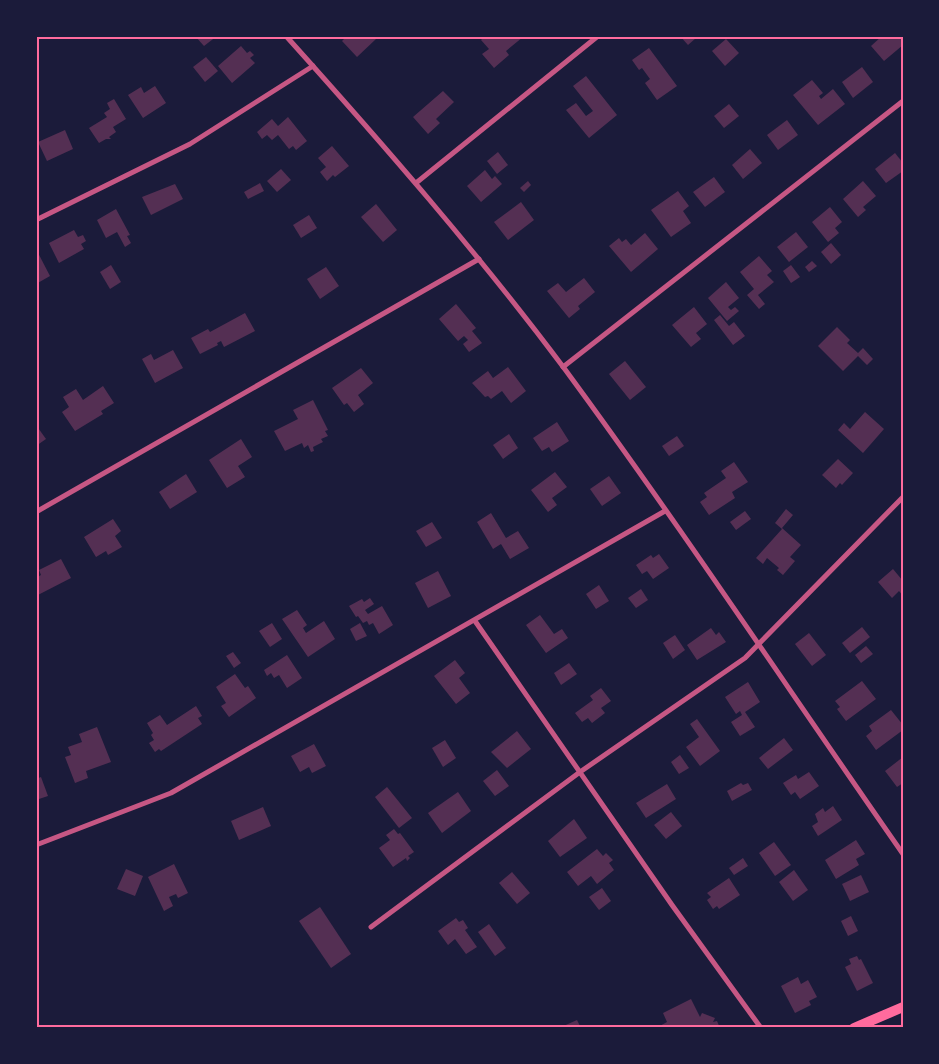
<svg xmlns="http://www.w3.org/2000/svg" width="939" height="1064" font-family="Commissioner,sans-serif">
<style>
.building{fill:#542f53}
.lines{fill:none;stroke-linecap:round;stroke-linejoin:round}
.minor{stroke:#c65784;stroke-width:5}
.secondary{stroke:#ff6b9d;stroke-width:10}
.neatline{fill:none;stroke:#ff6b9d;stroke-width:2}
</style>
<rect width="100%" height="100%" fill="#1b1b3a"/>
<g class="building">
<polygon points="195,36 217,36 204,46"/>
<polygon points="347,36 373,36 376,39 357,57 342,41"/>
<polygon points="485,36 522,36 523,37 506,51 509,55 494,68 482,54 489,49 481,40"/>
<polygon points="680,36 695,36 696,38 688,45"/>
<polygon points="882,36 903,36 903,45 884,61 871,46"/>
<polygon points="726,39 739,53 725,66 712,51"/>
<polygon points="241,46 247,53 250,51 254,55 250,58 255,63 232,83 218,66"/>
<polygon points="649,48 677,86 657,100 645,83 650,79 642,68 639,70 632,60"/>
<polygon points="206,57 218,71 205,82 193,67"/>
<polygon points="862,67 873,82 853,98 842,82"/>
<polygon points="586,76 617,115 589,138 566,110 576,103 586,116 593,111 573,86"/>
<polygon points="812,80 823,93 819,96 821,99 833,89 845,104 818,125 793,95"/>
<polygon points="155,86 166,103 143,118 128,95 141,87 144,93"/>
<polygon points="443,91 454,102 436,119 440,123 428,134 413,117"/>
<polygon points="114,99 126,119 113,127 116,132 109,137 111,139 106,139 99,143 89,128 107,117 104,113 110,109 107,103"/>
<polygon points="729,104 739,116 724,128 714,116"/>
<polygon points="288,117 307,141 296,150 293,146 289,149 278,135 272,140 267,135 262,139 257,132 272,119 278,126"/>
<polygon points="787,120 798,135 778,150 767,135"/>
<polygon points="65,130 73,149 47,161 38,142"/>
<polygon points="332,146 349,166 335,177 333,175 327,181 320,172 326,167 318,158"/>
<polygon points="750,149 762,163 743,179 732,165"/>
<polygon points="498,152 508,165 497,174 487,161"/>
<polygon points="895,153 903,163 903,171 886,183 875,169"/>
<polygon points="281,169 291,180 277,192 267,181"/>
<polygon points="485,170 492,179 495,176 502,184 481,202 467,186"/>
<polygon points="714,177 725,192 705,207 693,192"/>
<polygon points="528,181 531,185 524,192 520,188"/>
<polygon points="863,181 876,196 863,207 866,210 858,217 843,199"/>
<polygon points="260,183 264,191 248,199 244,192"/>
<polygon points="175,184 183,199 151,215 142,197"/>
<polygon points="678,191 689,206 683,211 691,223 671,237 651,210"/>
<polygon points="521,202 534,220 508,240 494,222"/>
<polygon points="376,204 397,230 383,242 361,217"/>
<polygon points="830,207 842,222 835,228 839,233 828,242 812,222"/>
<polygon points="116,209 130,235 127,236 131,243 125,247 117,232 106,238 97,220"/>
<polygon points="309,215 317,228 301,238 293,225"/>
<polygon points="74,230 78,237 83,235 86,241 81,244 84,249 59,263 49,243"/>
<polygon points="796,232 808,247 789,262 777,247"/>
<polygon points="645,233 658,249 631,272 609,246 619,238 622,242 626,239 631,245"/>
<polygon points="831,243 841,255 831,264 821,252"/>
<polygon points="36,249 50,276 36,284"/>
<polygon points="759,256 772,271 767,275 774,282 758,295 765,304 759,309 747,295 754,289 740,272"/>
<polygon points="812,261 817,266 809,272 805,267"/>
<polygon points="111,265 121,282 110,289 100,272"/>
<polygon points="791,265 800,277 791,283 783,271"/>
<polygon points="326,267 339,286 320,299 307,279"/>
<polygon points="584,278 595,292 578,306 580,309 569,318 547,291 558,283 566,292"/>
<polygon points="726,282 739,298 728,307 731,310 735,307 739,311 727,321 708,298"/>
<polygon points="456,304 476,328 472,331 482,343 469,352 463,344 468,340 464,336 458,341 439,319"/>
<polygon points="694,307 707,324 696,333 701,339 691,347 672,325"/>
<polygon points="245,313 255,331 224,347 221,341 217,343 218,345 200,354 191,338 208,329 210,332"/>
<polygon points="720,315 729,326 734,322 745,336 733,345 714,320"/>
<polygon points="837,327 850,340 847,343 858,353 863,348 873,359 867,365 858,356 843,371 818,346"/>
<polygon points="173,350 183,368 155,383 142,359 151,354 154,360"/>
<polygon points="625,361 646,387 630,400 609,374"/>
<polygon points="508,367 526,391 511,403 502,391 491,399 488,396 485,397 472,383 488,371 493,378"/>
<polygon points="361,368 373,383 358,395 364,404 354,412 347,403 344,405 332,388"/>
<polygon points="103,386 114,403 101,411 103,414 75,431 62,412 69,407 63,397 76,389 83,400"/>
<polygon points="313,400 328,430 325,431 328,436 321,439 323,442 313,447 314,451 311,452 308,445 304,448 302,443 285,451 274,431 298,419 293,410"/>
<polygon points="865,412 884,429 863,453 838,430 844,423 850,429"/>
<polygon points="557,422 569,441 552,452 549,447 542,451 533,438"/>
<polygon points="36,425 46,439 36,446"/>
<polygon points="509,434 518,448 503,459 493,445"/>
<polygon points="677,436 684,446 669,456 662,446"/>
<polygon points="241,439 252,457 238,466 245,477 227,488 209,460"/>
<polygon points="838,459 853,473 842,485 840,483 836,488 822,475"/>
<polygon points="734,462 748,482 732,492 735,498 709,515 700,502 707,497 704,493 726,478 721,471"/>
<polygon points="555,472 567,487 552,498 557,505 548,512 531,490"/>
<polygon points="186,474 197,492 170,509 159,492"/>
<polygon points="609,476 621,493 602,506 590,489"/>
<polygon points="786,509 793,515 782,528 801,545 790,557 795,561 783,575 777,570 779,568 767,558 763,564 756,558 782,529 775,523"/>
<polygon points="745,511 751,519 736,530 730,522"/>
<polygon points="491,513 506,538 518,531 529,548 510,559 501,544 493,549 477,522"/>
<polygon points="113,519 121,531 115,536 122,547 108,555 106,551 96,557 84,537"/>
<polygon points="432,522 442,538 426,547 416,531"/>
<polygon points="659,554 669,568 653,579 647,571 642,574 636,565 651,555 653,558"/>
<polygon points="61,559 71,578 36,596 36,578 41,575 39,570"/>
<polygon points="893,569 903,581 903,596 899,591 892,598 878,582"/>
<polygon points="438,571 451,596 428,608 415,583"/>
<polygon points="599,585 609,601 596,609 586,594"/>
<polygon points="641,589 648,600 636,608 628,598"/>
<polygon points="370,598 374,604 365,610 368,614 382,606 393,625 379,634 373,623 369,625 367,621 363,623 358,616 356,617 349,606 362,599 364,602"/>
<polygon points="297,610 307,625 303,628 306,633 324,621 335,639 308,657 282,619"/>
<polygon points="540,615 554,634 562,629 568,638 546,653 526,625"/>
<polygon points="272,623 282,639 270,647 259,631"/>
<polygon points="360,623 367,636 356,641 350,629"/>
<polygon points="862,627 870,637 850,653 842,643"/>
<polygon points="711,628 716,635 719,632 726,642 697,660 687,645"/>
<polygon points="809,633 826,655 812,666 795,644"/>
<polygon points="675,635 685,650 673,659 663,643"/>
<polygon points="866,646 873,654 861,663 855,655"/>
<polygon points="233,652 241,663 234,668 226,656"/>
<polygon points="287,655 302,678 287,688 279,675 274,678 271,673 267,676 264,670"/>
<polygon points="455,660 465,673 459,678 470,693 456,704 434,676"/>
<polygon points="569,663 577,674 561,685 554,673"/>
<polygon points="235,674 245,688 248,686 256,698 229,717 221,706 226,703 216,687"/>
<polygon points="862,681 876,699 846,721 837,709 840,707 835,701"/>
<polygon points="748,682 760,702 745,712 755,727 740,736 731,722 742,715 740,711 736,714 725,697"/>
<polygon points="601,688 611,701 601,708 605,713 592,723 588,718 582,722 575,713 593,700 590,696"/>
<polygon points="196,706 202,716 198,718 202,724 161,751 159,749 155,752 149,743 154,740 151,735 153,733 147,723 160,715 167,725"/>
<polygon points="891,710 903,725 903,730 876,750 866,736 872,731 869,726"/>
<polygon points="697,719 720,751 700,766 686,747 699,737 690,724"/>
<polygon points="97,727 111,762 86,771 88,778 75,783 65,757 71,755 68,747 82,742 79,734"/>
<polygon points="517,731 531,749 507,768 491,752"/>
<polygon points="784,738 793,750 768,769 759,758"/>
<polygon points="445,740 456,758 443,767 432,748"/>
<polygon points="314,744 326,766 312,773 309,767 300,772 291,756"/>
<polygon points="680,755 689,768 679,774 671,762"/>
<polygon points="903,757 903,783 897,787 885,771"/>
<polygon points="497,770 509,786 495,796 483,781"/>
<polygon points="809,772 819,786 800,799 795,792 791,795 783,783 796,775 798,779"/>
<polygon points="41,777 48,796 36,800 36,779"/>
<polygon points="741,783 743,785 748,783 752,790 732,801 727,791"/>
<polygon points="667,784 676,799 646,818 636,803"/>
<polygon points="387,787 412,818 399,828 375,797"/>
<polygon points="458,792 471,811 442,833 428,813"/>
<polygon points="833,806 842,820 818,836 812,826 818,822 815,814 823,808 825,812"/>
<polygon points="263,807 271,826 239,840 231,821"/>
<polygon points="671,812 682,826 666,839 654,825"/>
<polygon points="574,819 587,838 560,857 548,841"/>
<polygon points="394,829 398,834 400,833 414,852 408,856 410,858 407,861 406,858 393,867 379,848 390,840 386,835"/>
<polygon points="856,840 865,854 856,859 859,865 836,879 825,860"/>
<polygon points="774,842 791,865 775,876 759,853"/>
<polygon points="597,849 603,856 606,853 613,860 609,863 614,870 597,884 591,876 578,886 567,872"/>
<polygon points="743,858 748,866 734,875 729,868"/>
<polygon points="174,864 188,893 178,898 176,894 169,897 173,906 164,911 148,877"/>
<polygon points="126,869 143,876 135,896 117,889"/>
<polygon points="794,870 808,890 793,901 779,882"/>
<polygon points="512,872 530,893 517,904 499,883"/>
<polygon points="861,875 869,892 850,901 842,884"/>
<polygon points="729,878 740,895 719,909 717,906 713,909 707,900 711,897 707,893"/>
<polygon points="602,888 611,901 599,910 589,897"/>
<polygon points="320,907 351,954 331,968 299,921"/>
<polygon points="851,916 858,931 848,936 841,921"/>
<polygon points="456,918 459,922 463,920 468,928 465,930 477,947 466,954 455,939 448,945 438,931"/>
<polygon points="489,924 506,948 495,956 478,932"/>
<polygon points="857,956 859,960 861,959 873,983 857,991 845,967 851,964 849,959"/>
<polygon points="798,977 801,984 808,980 817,997 809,1001 811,1005 795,1013 781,986"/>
<polygon points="691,999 700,1017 702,1013 715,1018 713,1022 717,1021 720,1028 656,1028 667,1022 663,1013"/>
<polygon points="577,1020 581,1028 559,1028"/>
</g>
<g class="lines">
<g class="minor">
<path d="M 286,36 C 383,144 477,252 564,368 C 681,527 790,692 903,854"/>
<polyline points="416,183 598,36"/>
<polyline points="36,220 190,144 313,66"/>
<polyline points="563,367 903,101"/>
<polyline points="36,512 479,259"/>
<polyline points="475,621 672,905 761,1028"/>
<polyline points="36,845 171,793 665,511"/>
<polyline points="371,927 580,772 745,658 903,497"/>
</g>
<polyline class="secondary" points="854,1028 903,1007"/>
</g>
<rect width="939" height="1064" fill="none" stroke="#1b1b3a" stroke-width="75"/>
<rect x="38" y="38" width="864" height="988" class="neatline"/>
</svg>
